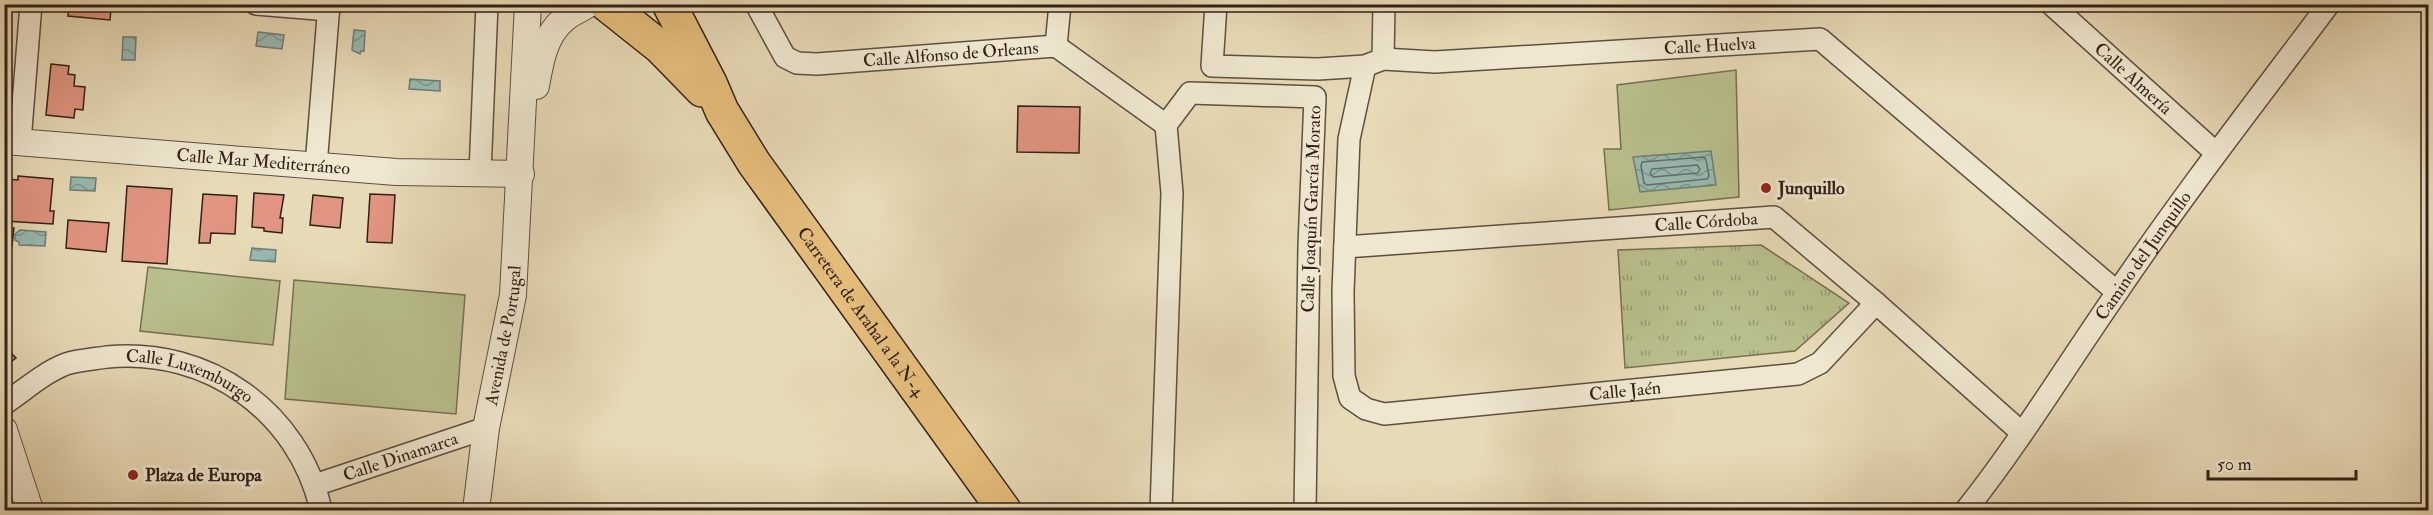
<svg xmlns="http://www.w3.org/2000/svg" width="2433" height="515" font-family="'IM FELL Double Pica',serif">
<style>
.green{fill:#b8bf8c;stroke:#757052;stroke-width:1.5}
.park{fill:url(#park-tufts);stroke:#757052;stroke-width:1.5}
.water{fill:url(#water-waves);stroke:#6f7d75;stroke-width:1.5}
.lines{fill:none;stroke-linecap:round;stroke-linejoin:round}
.shore{stroke:#646e66;stroke-width:1.5}
.building{fill:#e19480;stroke:#322119;stroke-width:1.5}
.minor-casing{stroke:#5f4f40;stroke-width:24}
.tertiary-casing{stroke:#5f4f40;stroke-width:28}
.primary-casing{stroke:#322119;stroke-width:36}
.minor{stroke:#efe7d0;stroke-width:21}
.tertiary{stroke:#efe7d0;stroke-width:26}
.primary{stroke:#e4bd7b;stroke-width:33}
.poi-dot{fill:#8f2418;stroke:#efe7d0;stroke-width:2}
.labels{text-anchor:middle;stroke-width:6;stroke-linejoin:round;paint-order:stroke}
.street-label{font-size:18px;fill:#322119;stroke:#efe7d0}
.poi-label{font-size:18px;font-weight:bold;fill:#322119;stroke:#efe7d0;text-anchor:start}
</style>
<defs>
<pattern id="park-tufts" width="24" height="20" patternUnits="userSpaceOnUse" patternTransform="scale(1.5)"><rect width="24" height="20" fill="#b8bf8c"/><path d="M3 7l-1-3M5 7V3M7 7l1-3M15 17l-1-3M17 17v-4M19 17l1-3" fill="none" stroke="#969b72"/></pattern>
<pattern id="water-waves" width="16" height="10" patternUnits="userSpaceOnUse" patternTransform="scale(1.5)"><rect width="16" height="10" fill="#97bab2"/><path d="M0 5q4-4 8 0t8 0" fill="none" stroke="#7c9790"/></pattern>
</defs>
<rect width="100%" height="100%" fill="#e7dab6"/>
<filter id="stains"><feTurbulence type="fractalNoise" baseFrequency=".00333" numOctaves="4"/><feColorMatrix values="0 0 0 0 .2 0 0 0 0 .09 0 0 0 0 .02 0 0 0 .5 -.17"/></filter>
<radialGradient id="worn" r=".72"><stop offset=".6" stop-color="#630" stop-opacity="0"/><stop offset="1" stop-color="#630" stop-opacity=".3"/></radialGradient>
<g class="green">
<polygon points="1736,70 1739,197 1609,210 1604,149 1621,149 1617,85"/>
<polygon points="148,267 280,281 273,345 140,331"/>
<polygon points="294,280 465,295 456,414 285,399"/>
</g>
<polygon class="park" points="1761,245 1849,303 1795,351 1625,368 1618,250"/>
<g class="water">
<polygon points="354,30 365,31 364,51 361,51 360,54 352,50"/>
<polygon points="258,32 284,35 282,49 256,46"/>
<polygon points="123,37 136,37 135,60 122,60"/>
<polygon points="410,79 440,81 440,91 409,89"/>
<polygon points="1711,151 1716,185 1640,192 1633,157"/>
<polygon points="71,177 96,178 95,191 70,190"/>
<polygon points="20,230 46,232 45,246 19,245 19,242 15,240 15,234"/>
<polygon points="252,248 276,250 275,262 250,260"/>
</g>
<g class="lines">
<g class="shore">
<polygon points="1704,157 1706,160 1709,176 1707,179 1647,185 1644,183 1641,166 1642,162"/>
<polygon points="1697,165 1700,169 1698,173 1653,177 1650,173 1652,169"/>
</g>
</g>
<g class="building">
<polygon points="69,4 117,4 116,9 111,9 110,20 68,16"/>
<polygon points="51,64 69,66 68,74 75,75 74,86 85,87 83,110 75,109 74,118 46,115"/>
<polygon points="1018,106 1080,107 1079,153 1017,152"/>
<polygon points="18,176 53,179 50,211 54,211 53,224 4,221 5,179 18,180"/>
<polygon points="127,186 172,189 167,264 122,261"/>
<polygon points="254,193 284,195 280,218 283,218 282,233 264,231 264,228 252,227"/>
<polygon points="203,194 237,196 235,234 211,233 210,243 199,243"/>
<polygon points="370,194 395,195 392,243 367,242"/>
<polygon points="313,195 343,198 340,228 310,225"/>
<polygon points="68,220 109,223 106,252 66,248"/>
<polygon points="4,228 14,228 12,246 4,246"/>
<polygon points="4,346 16,358 4,367"/>
</g>
<g class="lines">
<defs>
<g id="minor">
<polyline points="256,4 329,10"/>
<path id="s1" d="M 756,4 L 785,57 L 797,63 L 817,64 L 1056,46 L 1166,125"/>
<path id="s2" d="M 1216,4 L 1212,66 L 1318,69 L 1365,66 L 1383,59 L 1435,62 L 1820,39 L 2117,292"/>
<path id="s3" d="M 2051,4 L 2216,153"/>
<polyline points="1056,46 1060,4"/>
<polyline points="1383,59 1384,4"/>
<path id="s4" d="M 1365,66 L 1349,139 L 1343,292 L 1344,376 L 1350,398 L 1366,409 L 1384,414 L 1798,374 L 1820,363 L 1876,303"/>
<polyline points="20,142 31,4"/>
<polyline points="316,166 329,4"/>
<polyline points="480,173 487,4"/>
<path id="s5" d="M 1345,247 L 1774,217 L 1876,303 L 2022,433"/>
<path id="s6" d="M 4,404 C 25,390 43,373 66,364 C 79,360 94,359 107,357 C 208,347 299,412 321,510"/>
<path id="s7" d="M 315,485 L 486,428"/>
<polyline points="1161,510 1172,193 1166,125 1190,93 1315,97 1309,246 1305,510"/>
<path id="s8" d="M 1966,510 C 2020,442 2066,366 2116,294 C 2183,195 2257,100 2329,4"/>
</g>
<g id="tertiary">
<path d="M 536,86 C 540,64 544,36 563,20 C 570,13 580,10 588,4"/>
<path id="s9" d="M 4,141 L 396,172 L 521,174"/>
<polyline points="4,430 30,510"/>
<path id="s10" d="M 476,510 L 486,428 L 513,295 L 528,4"/>
</g>
<g id="primary">
<polyline points="606,4 660,47 702,90"/>
<path id="s11" d="M 669,4 L 710,83 L 722,111 L 754,163 L 1004,510"/>
</g>
</defs>
<use href="#minor" class="minor-casing"/>
<use href="#tertiary" class="tertiary-casing"/>
<use href="#primary" class="primary-casing"/>
<use href="#minor" class="minor"/>
<use href="#tertiary" class="tertiary"/>
<use href="#primary" class="primary"/>
</g>
<g class="poi-dot">
<circle cx="1766" cy="188" r="6"/>
<circle cx="133" cy="475" r="6"/>
</g>
<g class="labels">
<g class="street-label">
<text dy="6" stroke="none"><textPath href="#s2" startOffset="562">Calle Huelva</textPath></text>
<text dy="6" stroke="none"><textPath href="#s1" startOffset="228">Calle Alfonso de Orleans</textPath></text>
<text dy="6" stroke="none"><textPath href="#s3" startOffset="111">Calle Almería</textPath></text>
<text dy="6" stroke="none"><textPath href="#s9" startOffset="260">Calle Mar Mediterráneo</textPath></text>
<text transform="translate(1311 209) rotate(-88)" y="6">Calle Joaquín García Morato</text>
<text dy="6" stroke="none"><textPath href="#s5" startOffset="362">Calle Córdoba</textPath></text>
<text dy="6" stroke="none"><textPath href="#s8" startOffset="310">Camino del Junquillo</textPath></text>
<text dy="6" stroke="none"><textPath href="#s11" startOffset="364">Carretera de Arahal a la N-4</textPath></text>
<text dy="6" stroke="none"><textPath href="#s10" startOffset="177">Avenida de Portugal</textPath></text>
<text dy="6" stroke="none"><textPath href="#s6" startOffset="202">Calle Luxemburgo</textPath></text>
<text dy="6" stroke="none"><textPath href="#s4" startOffset="615">Calle Jaén</textPath></text>
<text dy="6" stroke="none"><textPath href="#s7" startOffset="90">Calle Dinamarca</textPath></text>
</g>
<g class="poi-label">
<text x="1778" y="194">Junquillo</text>
<text x="145" y="481">Plaza de Europa</text>
</g>
</g>
<rect width="2433" height="515" fill="none" stroke="#e7dab6" stroke-width="24"/>
<rect x="6" y="6" width="2421" height="503" fill="none" stroke="#322119" stroke-width="3"/>
<rect x="12" y="12" width="2409" height="491" fill="none" stroke="#322119" stroke-width="1.5"/>
<path d="M2208 470v9h148v-9" fill="none" stroke="#322119" stroke-width="3"/>
<text x="2217" y="470" font-size="18" fill="#322119" stroke="#efe7d0" stroke-width="4.5" paint-order="stroke">50 m</text>
<rect width="100%" height="100%" filter="url(#stains)"/>
<rect width="100%" height="100%" fill="url(#worn)"/>
</svg>
